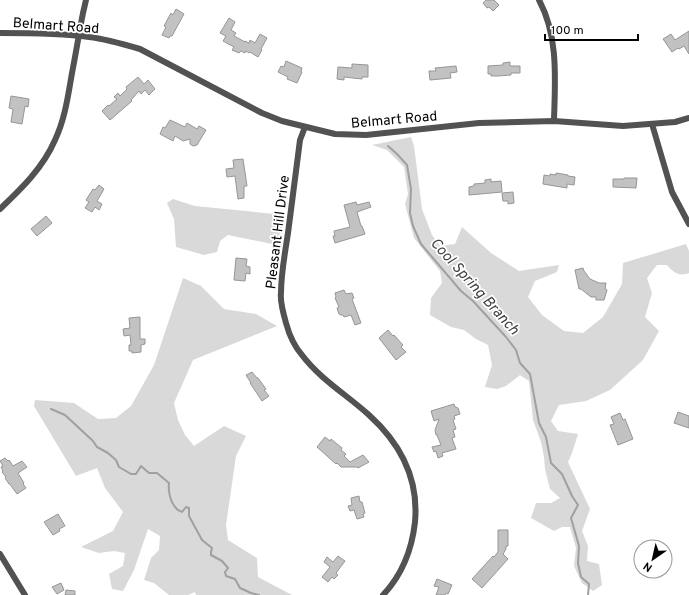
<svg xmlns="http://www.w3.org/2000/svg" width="689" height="595" font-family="Overpass,sans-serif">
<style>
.green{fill:#d9d9d9}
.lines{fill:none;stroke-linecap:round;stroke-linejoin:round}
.stream{stroke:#a0a0a0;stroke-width:2}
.building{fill:#c2c2c2;stroke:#969696}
.minor{stroke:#525252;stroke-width:6}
.labels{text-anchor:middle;stroke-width:3.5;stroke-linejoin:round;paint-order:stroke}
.street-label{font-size:14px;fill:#000;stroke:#fff}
.water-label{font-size:15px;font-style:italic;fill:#414141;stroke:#fff}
</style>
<rect width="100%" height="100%" fill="#fff"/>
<g class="green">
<path d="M 411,137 L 414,146 L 422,209 L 432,235 L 440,246 L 455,244 L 462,227 L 491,253 L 519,271 L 559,265 L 557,272 L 535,281 L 528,297 L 542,315 L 564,331 L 583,333 L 603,317 L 622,284 L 623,263 L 686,244 L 689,251 L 689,273 C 679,277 673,272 667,265 L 657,265 L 647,278 L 652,293 L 645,317 L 659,331 L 643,360 L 610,390 L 586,401 L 559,405 L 551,421 L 558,431 L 578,434 L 572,453 L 568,462 L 590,509 L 582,531 L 588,546 L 587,561 L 599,564 L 602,585 L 593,591 L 582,583 L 574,566 L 576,548 L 570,527 L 562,527 L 554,531 L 531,518 L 536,503 L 551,503 L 560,498 L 550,489 L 545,469 L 544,457 L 541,442 L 533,420 L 529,381 L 520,375 L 506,386 L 497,389 L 485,387 L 492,365 L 488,345 L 476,339 L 464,330 L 451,327 L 430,315 L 431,298 L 442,283 L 440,271 L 414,238 L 405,204 L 408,194 L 404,167 L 387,150 L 372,145 Z"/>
<polygon points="173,199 195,206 285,215 277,245 228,235 220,241 217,252 204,255 176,247 174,219 167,203"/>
<polygon points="183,278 201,286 224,309 256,314 277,326 193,360 174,403 178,420 185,435 194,446 224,426 246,436 236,456 226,525 228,540 257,558 258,577 292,595 196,595 195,592 188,595 169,595 154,583 144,580 151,558 159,550 160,536 148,529 134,570 123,591 112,589 109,574 123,566 125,553 114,551 99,553 81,547 113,531 123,512 105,488 97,468 76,476 34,406 35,400 74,403 98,419 116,418 131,406 154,365"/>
</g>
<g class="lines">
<g class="stream">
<polyline points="388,146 397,154 407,165 411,189 410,213 413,226 421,244 461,291 473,301 506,337 516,350 520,363 530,374 539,423 546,437 551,463 562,474 572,496 578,505 571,518 579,546 578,563 581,577 589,584 588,595"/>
<path d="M 51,409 L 65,415 L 93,441 L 97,447 L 108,453 L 116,460 L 119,467 L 131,474 L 136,474 L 141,466 L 149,473 L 157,473 L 169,483 C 168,490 170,502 176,508 C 177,510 180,511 182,512 L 186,507 L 189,508 L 189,516 L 202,540 L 212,548 L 211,552 L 211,555 L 222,561 L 228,568 L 225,572 L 226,576 L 235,579 L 240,588 L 251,593 L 259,595"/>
</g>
</g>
<g class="building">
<polygon points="486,0 494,0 499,5 493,11 489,7 487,8 483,3"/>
<polygon points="176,9 184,14 172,36 170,36 169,38 162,35 166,27 164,26 171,13 173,15"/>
<polygon points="229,18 235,22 231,30 236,33 234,36 245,42 245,41 249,43 250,40 255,43 260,34 267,38 261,49 262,50 258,57 250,52 249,53 246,51 245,53 241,51 239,53 232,50 234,47 223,41 226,36 220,33"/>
<polygon points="689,31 689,54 684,46 679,49 678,48 672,52 663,39 671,34 675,40"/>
<polygon points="286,61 302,68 301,72 302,72 297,83 287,79 288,77 278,72 281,66 284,67"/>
<polygon points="510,62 510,66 520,66 520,73 511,73 511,75 498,76 491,76 491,74 488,74 488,66 503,65 503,63"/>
<polygon points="352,64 368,65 368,77 362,77 362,79 344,77 344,80 337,79 338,67 352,68"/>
<polygon points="456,66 457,72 450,73 451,78 430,80 429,71 436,71 435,68"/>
<polygon points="138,77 144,84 148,80 155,89 149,95 145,90 141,94 139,91 131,100 132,101 110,120 102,111 108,105 109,106 117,99 114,97 118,93 120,96 127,89 126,87"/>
<polygon points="11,96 29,99 28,107 25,106 22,124 11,122 13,109 9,108"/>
<polygon points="170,120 185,127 187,123 197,129 199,126 206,130 197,145 193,146 190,144 190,139 183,141 175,136 173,141 160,134 163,127 165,128"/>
<polygon points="243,159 247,186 244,186 244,198 238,199 235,176 227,177 226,169 234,168 233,160"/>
<polygon points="556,173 568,175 568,176 575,177 574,185 567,184 567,188 543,184 544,175 550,176 550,174 556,175"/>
<polygon points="624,178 637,178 636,188 613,187 613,179 624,179"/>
<polygon points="491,179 491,182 501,181 502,192 469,195 469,187 474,186 474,184 485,183 485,180"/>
<polygon points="99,185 104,189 97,201 102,204 99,210 95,207 92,212 85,208 89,202 86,200 93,189 95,190"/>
<polygon points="513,192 514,203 508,204 508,201 503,201 502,193"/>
<polygon points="356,202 357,205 369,202 371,207 357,212 361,226 362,226 365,234 335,243 333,236 335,236 334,231 350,227 344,205"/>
<polygon points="46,216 52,223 37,236 31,229"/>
<polygon points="236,258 247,259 246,266 250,267 250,274 246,273 245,281 234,280"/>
<polygon points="583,268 584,271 590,279 599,283 606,283 605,289 607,290 604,300 596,300 596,297 591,297 581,289 579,289 575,270"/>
<polygon points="344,290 346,294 352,293 354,298 352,299 361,323 355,325 351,315 344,317 343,315 341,315 339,314 337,308 339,307 335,298 336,297 335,293"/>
<polygon points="140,317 140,339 145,339 145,344 141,345 141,352 132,353 132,351 129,351 129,345 131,345 130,335 124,336 123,329 130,328 129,318"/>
<polygon points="388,330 393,336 394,335 403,345 401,347 406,352 396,360 379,338"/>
<polygon points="252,372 257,378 258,378 266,389 264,390 269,396 262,401 250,383 251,383 246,375"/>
<polygon points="454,404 455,407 458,408 460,414 454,416 455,419 453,420 456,429 453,430 455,437 452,438 456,449 442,453 443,456 438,458 436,451 434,452 432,447 441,445 437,435 436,435 435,430 439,419 434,421 431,411"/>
<polygon points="678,412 689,416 689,428 674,423"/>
<polygon points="620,413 623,420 625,419 633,439 618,445 610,425 614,424 611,417"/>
<polygon points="325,437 330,441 331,439 342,448 341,450 346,454 344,456 350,462 363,455 369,462 358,468 357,467 341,467 337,463 336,464 317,447"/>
<polygon points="5,458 8,461 9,460 13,466 22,461 27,467 18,473 24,483 23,484 26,488 17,494 9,483 9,484 5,478 6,477 2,472 3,471 1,467 3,466 0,461"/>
<polygon points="359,496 360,502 362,502 365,513 363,514 364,517 357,519 354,510 350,511 348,506 352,505 351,498"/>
<polygon points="58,514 65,526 59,529 60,531 53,535 44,522"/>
<polygon points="498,530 508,530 508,546 506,546 506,549 503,554 508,559 482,588 472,579 493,556 494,557 498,552"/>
<polygon points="338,556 345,561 336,573 338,575 334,579 332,577 328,582 322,577 330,567 324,562 327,557 333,562"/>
<polygon points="437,579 452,585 448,594 446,593 445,595 436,595 439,587 434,586"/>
<polygon points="61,583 64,590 57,594 52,587"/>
<polygon points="66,590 75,591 75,595 65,595"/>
</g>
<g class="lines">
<g class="minor">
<path d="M 539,0 C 559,37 555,81 554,121"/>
<path d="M 0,33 C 29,33 60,33 89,37 C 106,39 123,44 140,49 L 262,113 L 282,121 L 335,134 L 366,135 L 479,123 L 554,121 L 623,126 L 675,122 L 689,118"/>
<polyline points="652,124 672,192 689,224"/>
<path d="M 305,127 L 300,140 C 296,171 292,202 288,233 C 285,253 281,273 281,293 C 280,300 284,316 286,323 C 289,334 294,346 302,355 C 320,379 347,395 369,415 C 401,444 419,478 415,522 C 412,549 402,575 383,595"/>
<path d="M 0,209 C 21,189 43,168 55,140 C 65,119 68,96 72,73 C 76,53 79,33 83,13 L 86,0"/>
<polyline points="0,554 25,595"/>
</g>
</g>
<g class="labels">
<g class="street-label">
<text transform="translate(56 25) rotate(4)" y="5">Belmart Road</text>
<text transform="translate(394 119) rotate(-5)" y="5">Belmart Road</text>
<text transform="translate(277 232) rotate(-83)" y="5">Pleasant Hill Drive</text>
</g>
<g class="water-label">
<text transform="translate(475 286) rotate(48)" y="5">Cool Spring Branch</text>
</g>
</g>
<g transform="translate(653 559) rotate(214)"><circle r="19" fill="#ffffff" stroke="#999999"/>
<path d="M0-3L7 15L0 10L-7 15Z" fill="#000000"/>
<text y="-6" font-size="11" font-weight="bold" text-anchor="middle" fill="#000000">N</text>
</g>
<path d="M545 34v6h93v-6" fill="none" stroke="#000000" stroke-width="2"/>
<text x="551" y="34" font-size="12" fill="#000000" stroke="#ffffff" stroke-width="3" paint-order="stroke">100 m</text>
</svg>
